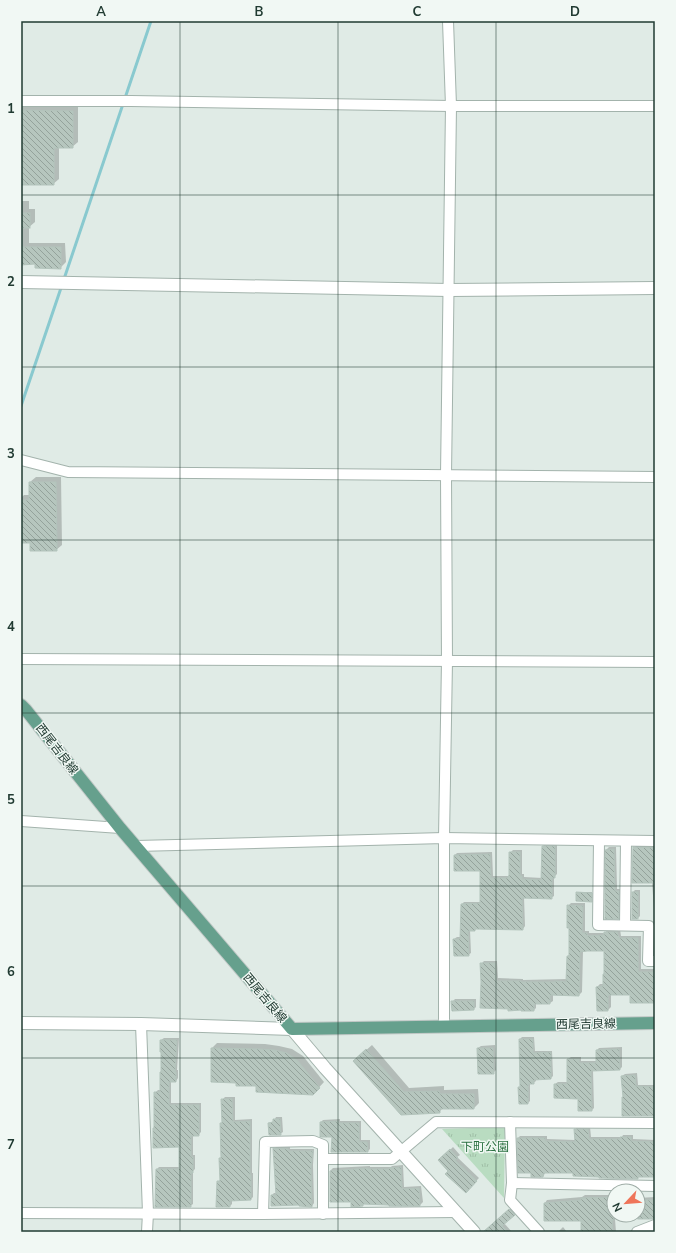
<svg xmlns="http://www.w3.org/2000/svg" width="676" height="1253" font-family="'Nunito Sans','Noto Sans JP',sans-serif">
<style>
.grass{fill:url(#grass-tufts)}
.shadow{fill:#0003}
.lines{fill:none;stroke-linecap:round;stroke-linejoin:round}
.stream{stroke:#89c9cf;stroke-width:3}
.building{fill:url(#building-back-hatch);stroke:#b3c4bc}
.minor-casing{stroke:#a3b3ac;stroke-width:12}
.tertiary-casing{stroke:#a3b3ac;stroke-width:14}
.primary-casing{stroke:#c1c8c6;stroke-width:14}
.minor{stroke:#fff;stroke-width:10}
.tertiary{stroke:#fff;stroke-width:12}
.primary{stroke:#66a08d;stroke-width:12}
.grid{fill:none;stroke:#213b32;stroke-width:1;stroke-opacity:0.55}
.labels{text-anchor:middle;stroke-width:3;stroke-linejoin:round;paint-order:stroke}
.street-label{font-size:12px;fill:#213b32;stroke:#f1f8f4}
.park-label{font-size:12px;fill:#2c7142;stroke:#f1f8f4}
.neatline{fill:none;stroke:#213b32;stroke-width:1.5}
.grid-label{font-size:13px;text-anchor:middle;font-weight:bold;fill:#213b32}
</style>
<defs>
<pattern id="grass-tufts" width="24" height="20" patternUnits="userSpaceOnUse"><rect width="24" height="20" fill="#b9dcc1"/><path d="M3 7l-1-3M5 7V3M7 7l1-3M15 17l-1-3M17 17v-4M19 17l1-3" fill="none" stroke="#9fbea6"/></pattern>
<pattern id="building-back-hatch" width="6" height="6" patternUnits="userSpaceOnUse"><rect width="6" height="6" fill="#b6c6be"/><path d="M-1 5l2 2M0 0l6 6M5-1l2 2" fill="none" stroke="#94a29b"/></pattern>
</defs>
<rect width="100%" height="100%" fill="#e0ebe6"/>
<polygon class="grass" points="505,1127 504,1198 442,1129"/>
<g class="shadow">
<polygon points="21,105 78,105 78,142 72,147 59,147 59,179 53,184 21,184"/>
<polygon points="21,201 29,201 29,209 35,209 35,222 29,227 29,243 65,243 66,262 60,268 36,263 21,264"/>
<polygon points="36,477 61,477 62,545 56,550 31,542 21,542 21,498 24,495 30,495 30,482"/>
<polygon points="545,844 557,844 557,874 554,877 554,896 551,898 524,897 525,926 523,929 477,928 475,930 470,930 471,953 468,955 454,955 454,939 457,937 461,937 462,904 464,902 481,902 481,870 455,855 457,853 492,852 493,876 510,876 510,853 513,850 522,850 522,874 524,874 524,877 542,878 543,846"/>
<polygon points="637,845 655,845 655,923 652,882 634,848"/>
<polygon points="609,847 616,847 617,889 621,889 621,915 618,918 606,850"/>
<polygon points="635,890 640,890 640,916 638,918 633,892"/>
<polygon points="578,892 592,892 592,900 591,901 577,893"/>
<polygon points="571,903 585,903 585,931 589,931 589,933 605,933 608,929 620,929 621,936 641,936 641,969 655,969 655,1000 653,1002 631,994 611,994 611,1007 608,1010 597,987 600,984 604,984 605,950 583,951 582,992 579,995 553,994 553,1001 550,1003 536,1003 536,1008 534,1010 522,1009 509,1009 481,964 484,961 497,961 498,978 523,979 523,980 567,979 568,956 570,954 568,906"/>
<polygon points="455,999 476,999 476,1007 474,1009 452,1002"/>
<polygon points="522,1037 534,1037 535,1051 552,1051 553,1076 551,1078 536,1079 536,1081 533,1083 530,1083 530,1101 528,1103 519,1088 521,1086 520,1039"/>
<polygon points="164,1038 179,1038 177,1070 178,1070 178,1078 176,1081 171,1081 171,1103 201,1103 201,1132 198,1135 193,1135 193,1155 195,1155 195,1169 193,1171 193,1204 190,1206 157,1169 159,1167 180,1167 180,1146 154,1147 154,1128 155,1127 155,1093 158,1090 161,1090 161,1040"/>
<polygon points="217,1043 265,1044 279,1046 292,1049 303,1056 324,1082 313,1094 237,1082 212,1048"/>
<polygon points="372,1045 409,1088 444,1086 444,1090 478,1089 479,1103 474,1108 443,1108 439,1112 401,1114 354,1061"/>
<polygon points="495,1045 496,1070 493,1073 478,1048 481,1046"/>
<polygon points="622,1047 622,1067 620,1069 593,1070 594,1108 592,1110 579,1098 555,1084 558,1082 568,1082 568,1059 571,1057 581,1057 581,1061 597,1061 597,1050 599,1048"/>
<polygon points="637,1073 638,1085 655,1085 655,1115 622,1076 625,1074"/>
<polygon points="225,1097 235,1097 235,1120 252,1119 252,1173 253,1173 253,1197 251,1199 232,1200 232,1204 230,1206 218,1182 221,1179 220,1158 222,1157 221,1124 222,1122 222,1100"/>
<polygon points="276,1117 282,1117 283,1132 280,1134 270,1123 274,1121"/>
<polygon points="340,1119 340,1121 361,1121 361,1140 370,1140 370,1149 367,1152 333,1136 321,1122 323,1120"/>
<polygon points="577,1127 590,1127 591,1137 622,1137 623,1135 633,1135 633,1139 655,1140 655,1175 653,1176 639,1176 637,1178 600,1176 574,1172 546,1172 543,1176 532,1172 519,1172 518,1138 520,1136 547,1136 547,1139 575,1140 575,1130"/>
<polygon points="277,1146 290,1147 290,1149 314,1149 313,1165 314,1203 312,1206 272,1195 274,1193 277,1193 274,1149"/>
<polygon points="453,1147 460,1155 457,1157 479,1178 466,1191 440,1160"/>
<polygon points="403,1165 404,1187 421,1186 423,1202 420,1205 390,1205 390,1204 364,1203 363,1205 352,1201 330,1171 333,1168 370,1166 370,1167 391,1167 392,1166"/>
<polygon points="585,1195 614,1195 614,1215 638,1215 638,1198 655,1197 655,1218 615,1219 616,1232 582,1232 582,1220 545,1203 547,1200 582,1197"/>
<polygon points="512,1207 516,1212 504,1223 512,1232 485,1232"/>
<polygon points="563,1227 567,1232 558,1232"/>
</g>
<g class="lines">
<g class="stream">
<polyline points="64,279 151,21"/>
<polyline points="21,406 62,285"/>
</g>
</g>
<g class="building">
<polygon points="21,110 73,111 73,148 54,148 54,185 21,185"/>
<rect x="21" y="213" width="9" height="15"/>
<polygon points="21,247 61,247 61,269 35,268 35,264 21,265"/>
<polygon points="29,482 56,482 57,551 30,551 30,543 21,543 21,500 29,500"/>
<polygon points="542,846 555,846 555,878 552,878 552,899 522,898 523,930 475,929 475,931 468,931 469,956 454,956 453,939 460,939 461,904 480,903 480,871 454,871 454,855 490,854 491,878 508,878 508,876 509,876 509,852 520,852 520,876 522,876 522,879 541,880"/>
<polygon points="633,847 655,848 655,883 632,883"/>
<polygon points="614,849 615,891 619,891 619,919 605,919 605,850"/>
<polygon points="576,892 592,893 592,902 576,901"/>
<rect x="632" y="892" width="6" height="27"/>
<polygon points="567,905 583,906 582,933 587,933 587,936 604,935 604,932 617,932 619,938 638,938 638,972 655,972 654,1003 630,1003 630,995 608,995 608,1011 597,1011 596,987 603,986 603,974 604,974 604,951 587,951 580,952 579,996 550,995 550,1004 534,1004 534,1011 521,1011 521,1010 508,1011 508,1009 480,1008 481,982 480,963 495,963 496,981 521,981 521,982 555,982 555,981 566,982 567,956 569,956 569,928 567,928"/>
<polygon points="451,1001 474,1001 474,1010 452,1011"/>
<polygon points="519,1039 533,1039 533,1053 551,1052 551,1079 534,1080 534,1084 528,1084 528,1104 519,1104 518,1087 520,1087"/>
<polygon points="160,1040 177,1040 175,1072 176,1072 176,1082 169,1082 169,1105 199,1105 199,1136 191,1136 191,1157 193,1157 193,1173 191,1173 191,1207 155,1207 156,1169 179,1169 179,1147 153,1148 153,1128 154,1128 154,1092 160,1092 160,1072 161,1072 161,1052 160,1052"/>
<polygon points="211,1048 260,1049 274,1050 287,1053 298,1061 320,1088 313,1095 256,1092 256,1086 236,1086 236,1083 211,1082"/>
<polygon points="477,1048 493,1048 494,1074 478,1074"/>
<polygon points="366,1049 404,1092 439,1091 440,1094 474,1094 474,1109 440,1109 440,1113 401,1115 353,1061"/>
<polygon points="619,1049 620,1070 591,1071 592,1111 578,1111 578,1099 554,1098 554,1084 567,1084 567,1059 579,1059 579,1063 596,1063 596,1050"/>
<polygon points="635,1075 636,1086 655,1087 655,1116 622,1116 622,1097 623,1097 621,1076"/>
<polygon points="221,1099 232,1099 233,1122 250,1121 250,1175 251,1175 251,1200 230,1201 230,1207 216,1207 217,1181 220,1181 219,1158 221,1158 220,1123 222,1123"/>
<polygon points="273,1119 280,1119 281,1135 269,1135 268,1123 273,1122"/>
<polygon points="338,1121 338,1123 359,1123 359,1142 367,1142 368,1152 331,1152 332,1137 320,1137 320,1122"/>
<polygon points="574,1129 588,1129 589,1139 620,1139 620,1137 631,1137 631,1141 655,1142 654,1177 638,1177 638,1179 599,1178 599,1177 573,1176 573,1173 544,1173 543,1177 531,1177 531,1173 518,1173 517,1138 545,1138 545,1141 575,1142"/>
<polygon points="273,1148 288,1149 288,1151 313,1151 311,1168 312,1207 299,1206 299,1205 271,1206 271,1195 276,1195"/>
<polygon points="450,1149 458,1158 455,1160 477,1181 466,1193 445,1174 448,1171 438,1160"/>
<polygon points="401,1167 402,1189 419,1188 420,1206 389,1206 389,1205 363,1204 363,1206 351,1207 351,1202 330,1202 330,1171 368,1168 368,1169 389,1169 389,1168"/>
<polygon points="614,1197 614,1220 612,1220 613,1232 581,1232 581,1221 544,1221 544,1203 581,1200 581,1198"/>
<rect x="638" y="1200" width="17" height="19"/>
<polygon points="509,1209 515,1215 502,1226 508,1232 483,1232"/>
</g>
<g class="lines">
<defs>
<g id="minor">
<polyline points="21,101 131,101 451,106 655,106"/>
<polyline points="21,460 68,472 655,477"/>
<polyline points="21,659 655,662"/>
<polyline points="21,821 120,828"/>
<polyline points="599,841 598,925 649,926 648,961 655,961"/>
<polyline points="136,846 444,838 655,841"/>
<polyline points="625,925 626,841"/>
<polyline points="141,1024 148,1213 147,1232"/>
<polyline points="444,1026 444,838 447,661 446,475 451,106 448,21"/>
<polyline points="510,1122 512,1183 510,1200 539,1232"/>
<polyline points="323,1159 392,1159 436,1122 655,1123"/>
<polyline points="512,1183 655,1186"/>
<polyline points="21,1213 263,1214 456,1212"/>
<polyline points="263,1214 265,1142 313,1141 323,1145 323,1214"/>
<polyline points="637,1232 655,1225"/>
</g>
<g id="tertiary">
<polyline points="21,282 449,290 655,288"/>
<polyline points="21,1023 141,1024 292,1029 325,1068 474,1232"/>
</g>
<polyline id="primary" points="21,705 26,710 120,828 292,1029 655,1023"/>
</defs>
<use href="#minor" class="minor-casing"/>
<use href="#tertiary" class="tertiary-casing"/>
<use href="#primary" class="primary-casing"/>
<use href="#minor" class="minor"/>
<use href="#tertiary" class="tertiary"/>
<use href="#primary" class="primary"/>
</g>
<path class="grid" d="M 180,21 L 180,1232M 338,21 L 338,1232M 496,21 L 496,1232M 21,195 L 655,195M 21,367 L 655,367M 21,540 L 655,540M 21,713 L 655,713M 21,886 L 655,886M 21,1058 L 655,1058"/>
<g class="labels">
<g class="street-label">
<text transform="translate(57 749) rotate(52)" y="4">西尾吉良線</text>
<text transform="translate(265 998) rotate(50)" y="4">西尾吉良線</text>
<text transform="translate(586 1024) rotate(-1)" y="4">西尾吉良線</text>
</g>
<g class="park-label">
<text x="485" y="1151">下町公園</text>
</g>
</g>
<rect width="676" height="1253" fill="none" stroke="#f1f8f4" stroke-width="44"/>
<g transform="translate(626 1203) rotate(244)"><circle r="19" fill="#f1f8f4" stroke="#9eaca6"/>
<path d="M0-3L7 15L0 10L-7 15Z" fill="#ef755a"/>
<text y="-6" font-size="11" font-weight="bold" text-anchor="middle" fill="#213b32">N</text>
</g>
<rect x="22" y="22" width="632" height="1209" class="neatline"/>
<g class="grid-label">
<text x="101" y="16">A</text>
<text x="259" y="16">B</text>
<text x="417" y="16">C</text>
<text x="575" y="16">D</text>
<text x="11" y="113">1</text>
<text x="11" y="286">2</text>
<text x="11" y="458">3</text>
<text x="11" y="631">4</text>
<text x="11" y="804">5</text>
<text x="11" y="976">6</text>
<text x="11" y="1149">7</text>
</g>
</svg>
